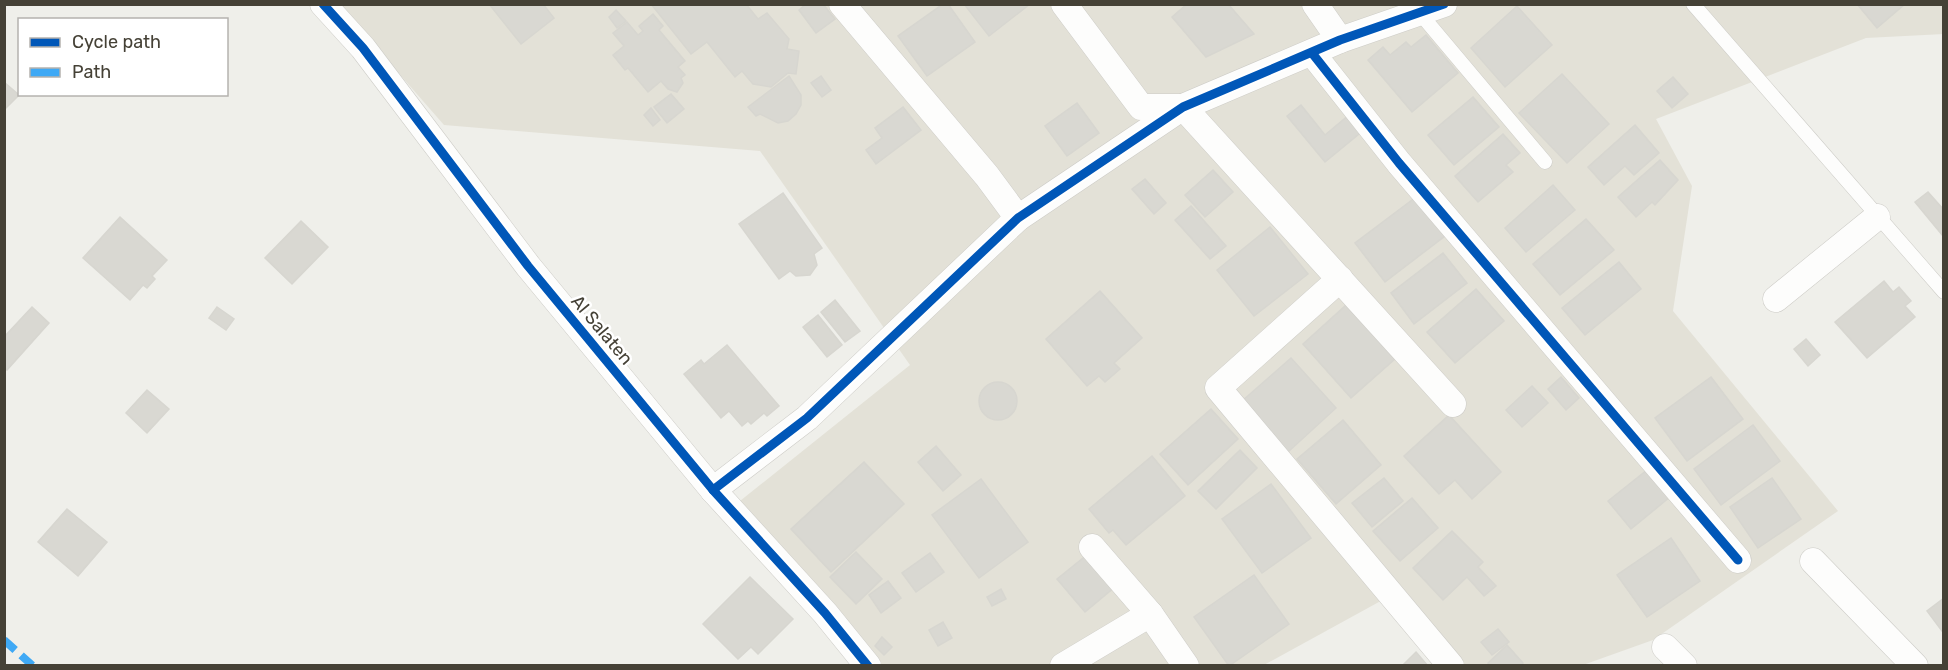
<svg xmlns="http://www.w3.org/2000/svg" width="1948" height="670" font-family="Rubik,sans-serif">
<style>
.residential{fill:#e3e1d7}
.building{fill:#d9d8d2;stroke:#d7d6d0;stroke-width:1.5}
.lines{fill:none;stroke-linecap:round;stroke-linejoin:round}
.lane-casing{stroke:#cdccc7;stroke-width:15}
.street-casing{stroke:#cdccc7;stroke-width:27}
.lane{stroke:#fdfdfc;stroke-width:14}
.street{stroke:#fdfdfc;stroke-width:26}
.quiet{stroke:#3fa9f5;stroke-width:8;stroke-dasharray:15 8;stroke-linecap:butt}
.cycleway-casing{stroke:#fff;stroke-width:13}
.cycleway{stroke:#0057b8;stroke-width:9}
.labels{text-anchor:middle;stroke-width:5;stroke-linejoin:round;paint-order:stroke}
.street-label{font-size:18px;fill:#454136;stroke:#fff}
</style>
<rect width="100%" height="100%" fill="#efefea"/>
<polygon class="residential" points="1943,4 1944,34 1866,38 1656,119 1692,186 1673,311 1838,511 1653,640 1583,665 1447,665 1388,597 1264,665 882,666 730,509 910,365 760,151 444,125 339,5"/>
<g class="building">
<polygon points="489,4 543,4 554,18 521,44"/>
<polygon points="651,4 746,4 758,19 767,13 789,39 787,49 799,51 796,74 788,73 771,87 753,84 742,71 735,77 707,42 691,54"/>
<polygon points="806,4 823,4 835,19 816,33 799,10"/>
<polygon points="943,4 948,4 975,42 927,76 898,36"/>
<polygon points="964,4 1030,4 989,36"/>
<polygon points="1187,4 1228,4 1254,34 1206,57 1172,17"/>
<polygon points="1857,4 1905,4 1877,28"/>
<polygon points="1517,6 1552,45 1505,87 1471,48"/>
<polygon points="616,10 626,21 617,28 609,17"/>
<polygon points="653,14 663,26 659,30 685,61 678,67 685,75 681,78 683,83 677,92 668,89 661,81 648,92 628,68 625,70 613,55 624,46 613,33 627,22 638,35 643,31 639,26"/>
<polygon points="1426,35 1458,73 1412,112 1368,60 1383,47 1390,55 1406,42 1411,47"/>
<polygon points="1562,74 1609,124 1567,163 1519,113"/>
<polygon points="789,76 801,95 801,105 796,114 788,121 778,123 760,114 756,116 748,107"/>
<polygon points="821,76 831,90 822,97 811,83"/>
<polygon points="1673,77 1688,94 1672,108 1657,91"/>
<polygon points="4,82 19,95 4,110"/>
<polygon points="671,94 684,109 667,123 654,107"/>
<polygon points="1473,97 1499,127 1454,165 1428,135"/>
<polygon points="1077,103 1099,133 1067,156 1045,126"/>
<polygon points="1301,105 1325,135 1350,114 1364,130 1325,162 1287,116"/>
<polygon points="903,107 921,130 876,164 866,150 882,138 875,128"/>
<polygon points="651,108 660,120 653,126 644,115"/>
<polygon points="1635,125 1659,153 1634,175 1625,166 1604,185 1588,167"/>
<polygon points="1503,134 1520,153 1506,165 1513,172 1478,202 1455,176"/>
<polygon points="1660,160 1678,180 1655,205 1652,202 1636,217 1618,197"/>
<polygon points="1213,170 1233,192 1205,217 1185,195"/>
<polygon points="1145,179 1166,203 1154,214 1132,189"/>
<polygon points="1553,185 1575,210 1526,252 1505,228"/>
<polygon points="1928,192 1944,210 1943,236 1915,202"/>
<polygon points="783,193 822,248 814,254 817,265 810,275 796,276 790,271 779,279 739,224"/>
<polygon points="1416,197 1445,236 1385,282 1355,243"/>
<polygon points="1191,206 1226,246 1210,259 1175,220"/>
<polygon points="120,217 167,260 152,276 155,279 147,288 143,285 130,300 83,258"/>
<polygon points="1586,219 1614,250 1560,295 1533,264"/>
<polygon points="301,221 328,247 292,284 265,258"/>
<polygon points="1270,227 1308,274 1254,316 1217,270"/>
<polygon points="1443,253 1467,283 1414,324 1391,293"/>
<polygon points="1619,262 1641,289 1585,335 1562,308"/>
<polygon points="1884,281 1893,292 1899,287 1911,301 1905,306 1915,317 1867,358 1835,322"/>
<polygon points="1476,289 1504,321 1455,363 1427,332"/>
<polygon points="1100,291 1142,338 1114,363 1120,369 1105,382 1099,376 1087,386 1046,339"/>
<polygon points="835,300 860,331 845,342 821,312"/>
<polygon points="1346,305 1395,359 1351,398 1303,344"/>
<polygon points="32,307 49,323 7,370 4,368 4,337"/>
<polygon points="217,307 234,319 226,330 209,318"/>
<polygon points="818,315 842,345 827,357 803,327"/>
<polygon points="1806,339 1820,355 1808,366 1794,349"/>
<polygon points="727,345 779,406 767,416 764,413 751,424 748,421 742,426 729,411 721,418 684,374 701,360 704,364"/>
<polygon points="1291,358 1336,408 1288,452 1242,401"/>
<polygon points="1561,377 1579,398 1566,410 1548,389"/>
<polygon points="1711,377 1743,419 1687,461 1655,418"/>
<circle cx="998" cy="401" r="19"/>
<polygon points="1532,386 1548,403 1522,427 1506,410"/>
<polygon points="147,390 169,409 147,433 126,413"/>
<polygon points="1211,409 1238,439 1188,485 1160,454"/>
<polygon points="1449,415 1501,472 1472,499 1455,480 1439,494 1404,456"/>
<polygon points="1343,420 1381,465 1336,504 1297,459"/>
<polygon points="1753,425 1780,461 1721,505 1694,469"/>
<polygon points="936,446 961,475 943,491 918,462"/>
<polygon points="1240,450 1257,468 1216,509 1198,491"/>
<polygon points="1152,456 1185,496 1126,545 1113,530 1109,533 1089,509"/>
<polygon points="864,462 904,504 831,572 791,529"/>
<polygon points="1647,470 1670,497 1631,529 1608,501"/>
<polygon points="1384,478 1403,501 1372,527 1352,503"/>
<polygon points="1772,478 1801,519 1758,548 1730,507"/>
<polygon points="981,479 1028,542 979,578 932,515"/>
<polygon points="1271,484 1311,538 1262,573 1222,519"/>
<polygon points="1412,498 1438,528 1400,561 1373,531"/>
<polygon points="67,509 107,542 78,576 38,542"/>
<polygon points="1452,531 1483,562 1478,567 1496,586 1484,596 1467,577 1443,600 1413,568"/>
<polygon points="1671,538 1700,581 1647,617 1617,575"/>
<polygon points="856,552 882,579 856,604 830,577"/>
<polygon points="930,553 944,572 916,592 902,573"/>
<polygon points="1088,554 1115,587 1085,612 1057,579"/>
<polygon points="1254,575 1289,624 1229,666 1194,617"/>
<polygon points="750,577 793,619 758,654 751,647 738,659 703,624"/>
<polygon points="888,581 901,598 881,613 869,595"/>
<polygon points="1001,589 1006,599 992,606 987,597"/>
<polygon points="1944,598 1944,630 1942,631 1927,611"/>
<polygon points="943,622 952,638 938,646 929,630"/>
<polygon points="1498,629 1509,642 1492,655 1481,642"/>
<polygon points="882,637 892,647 884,655 875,646"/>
<polygon points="1507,645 1523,663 1521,666 1490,666 1488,663"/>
<polygon points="1416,652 1428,666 1402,666"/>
</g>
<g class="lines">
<defs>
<g id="lane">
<polyline points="1693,4 1944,292"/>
<polyline points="1418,11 1545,162"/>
</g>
<g id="street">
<polyline points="323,4 363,48 528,266 713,490 825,613 868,666"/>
<polyline points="842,4 987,176 1018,218"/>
<polyline points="1064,4 1141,107 1183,107 1453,404"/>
<polyline points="1315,4 1340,40"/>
<polyline points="1312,53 1399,163 1738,560"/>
<polyline points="1340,279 1218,388 1451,666"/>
<polyline points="1776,299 1877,217"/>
<polyline points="713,490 807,418 1018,218 1183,107 1340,40 1444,4"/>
<polyline points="1092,547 1150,614"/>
<polyline points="1813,561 1915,666"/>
<polyline points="1665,647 1684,666"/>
<polyline points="1063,666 1150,614 1186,666"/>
</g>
</defs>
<use href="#lane" class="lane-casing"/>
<use href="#street" class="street-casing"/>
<use href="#lane" class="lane"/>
<use href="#street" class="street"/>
<polyline class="quiet" points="4,640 33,666"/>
<defs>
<g id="cycleway">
<polyline points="323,4 363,48 528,266 713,490 825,613 868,666"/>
<polyline points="1312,53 1399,163 1738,560"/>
<polyline points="713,490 807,418 1018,218 1183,107 1340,40 1444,4"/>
</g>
</defs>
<use href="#cycleway" class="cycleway-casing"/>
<use href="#cycleway" class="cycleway"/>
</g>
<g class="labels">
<g class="street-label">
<text transform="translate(602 330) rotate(50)" y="6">Al Salaten</text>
</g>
</g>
<rect width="1948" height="670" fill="none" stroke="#454136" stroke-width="12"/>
<rect x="18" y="18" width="210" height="78" fill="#ffffff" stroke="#b5b3af" stroke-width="1.5"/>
<rect x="30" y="38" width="30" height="9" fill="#0057b8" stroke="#b5b3af" stroke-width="1.5"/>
<text x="72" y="48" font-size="18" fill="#454136">Cycle path</text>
<rect x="30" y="68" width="30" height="9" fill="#3fa9f5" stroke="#b5b3af" stroke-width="1.5"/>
<text x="72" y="78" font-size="18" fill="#454136">Path</text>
</svg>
